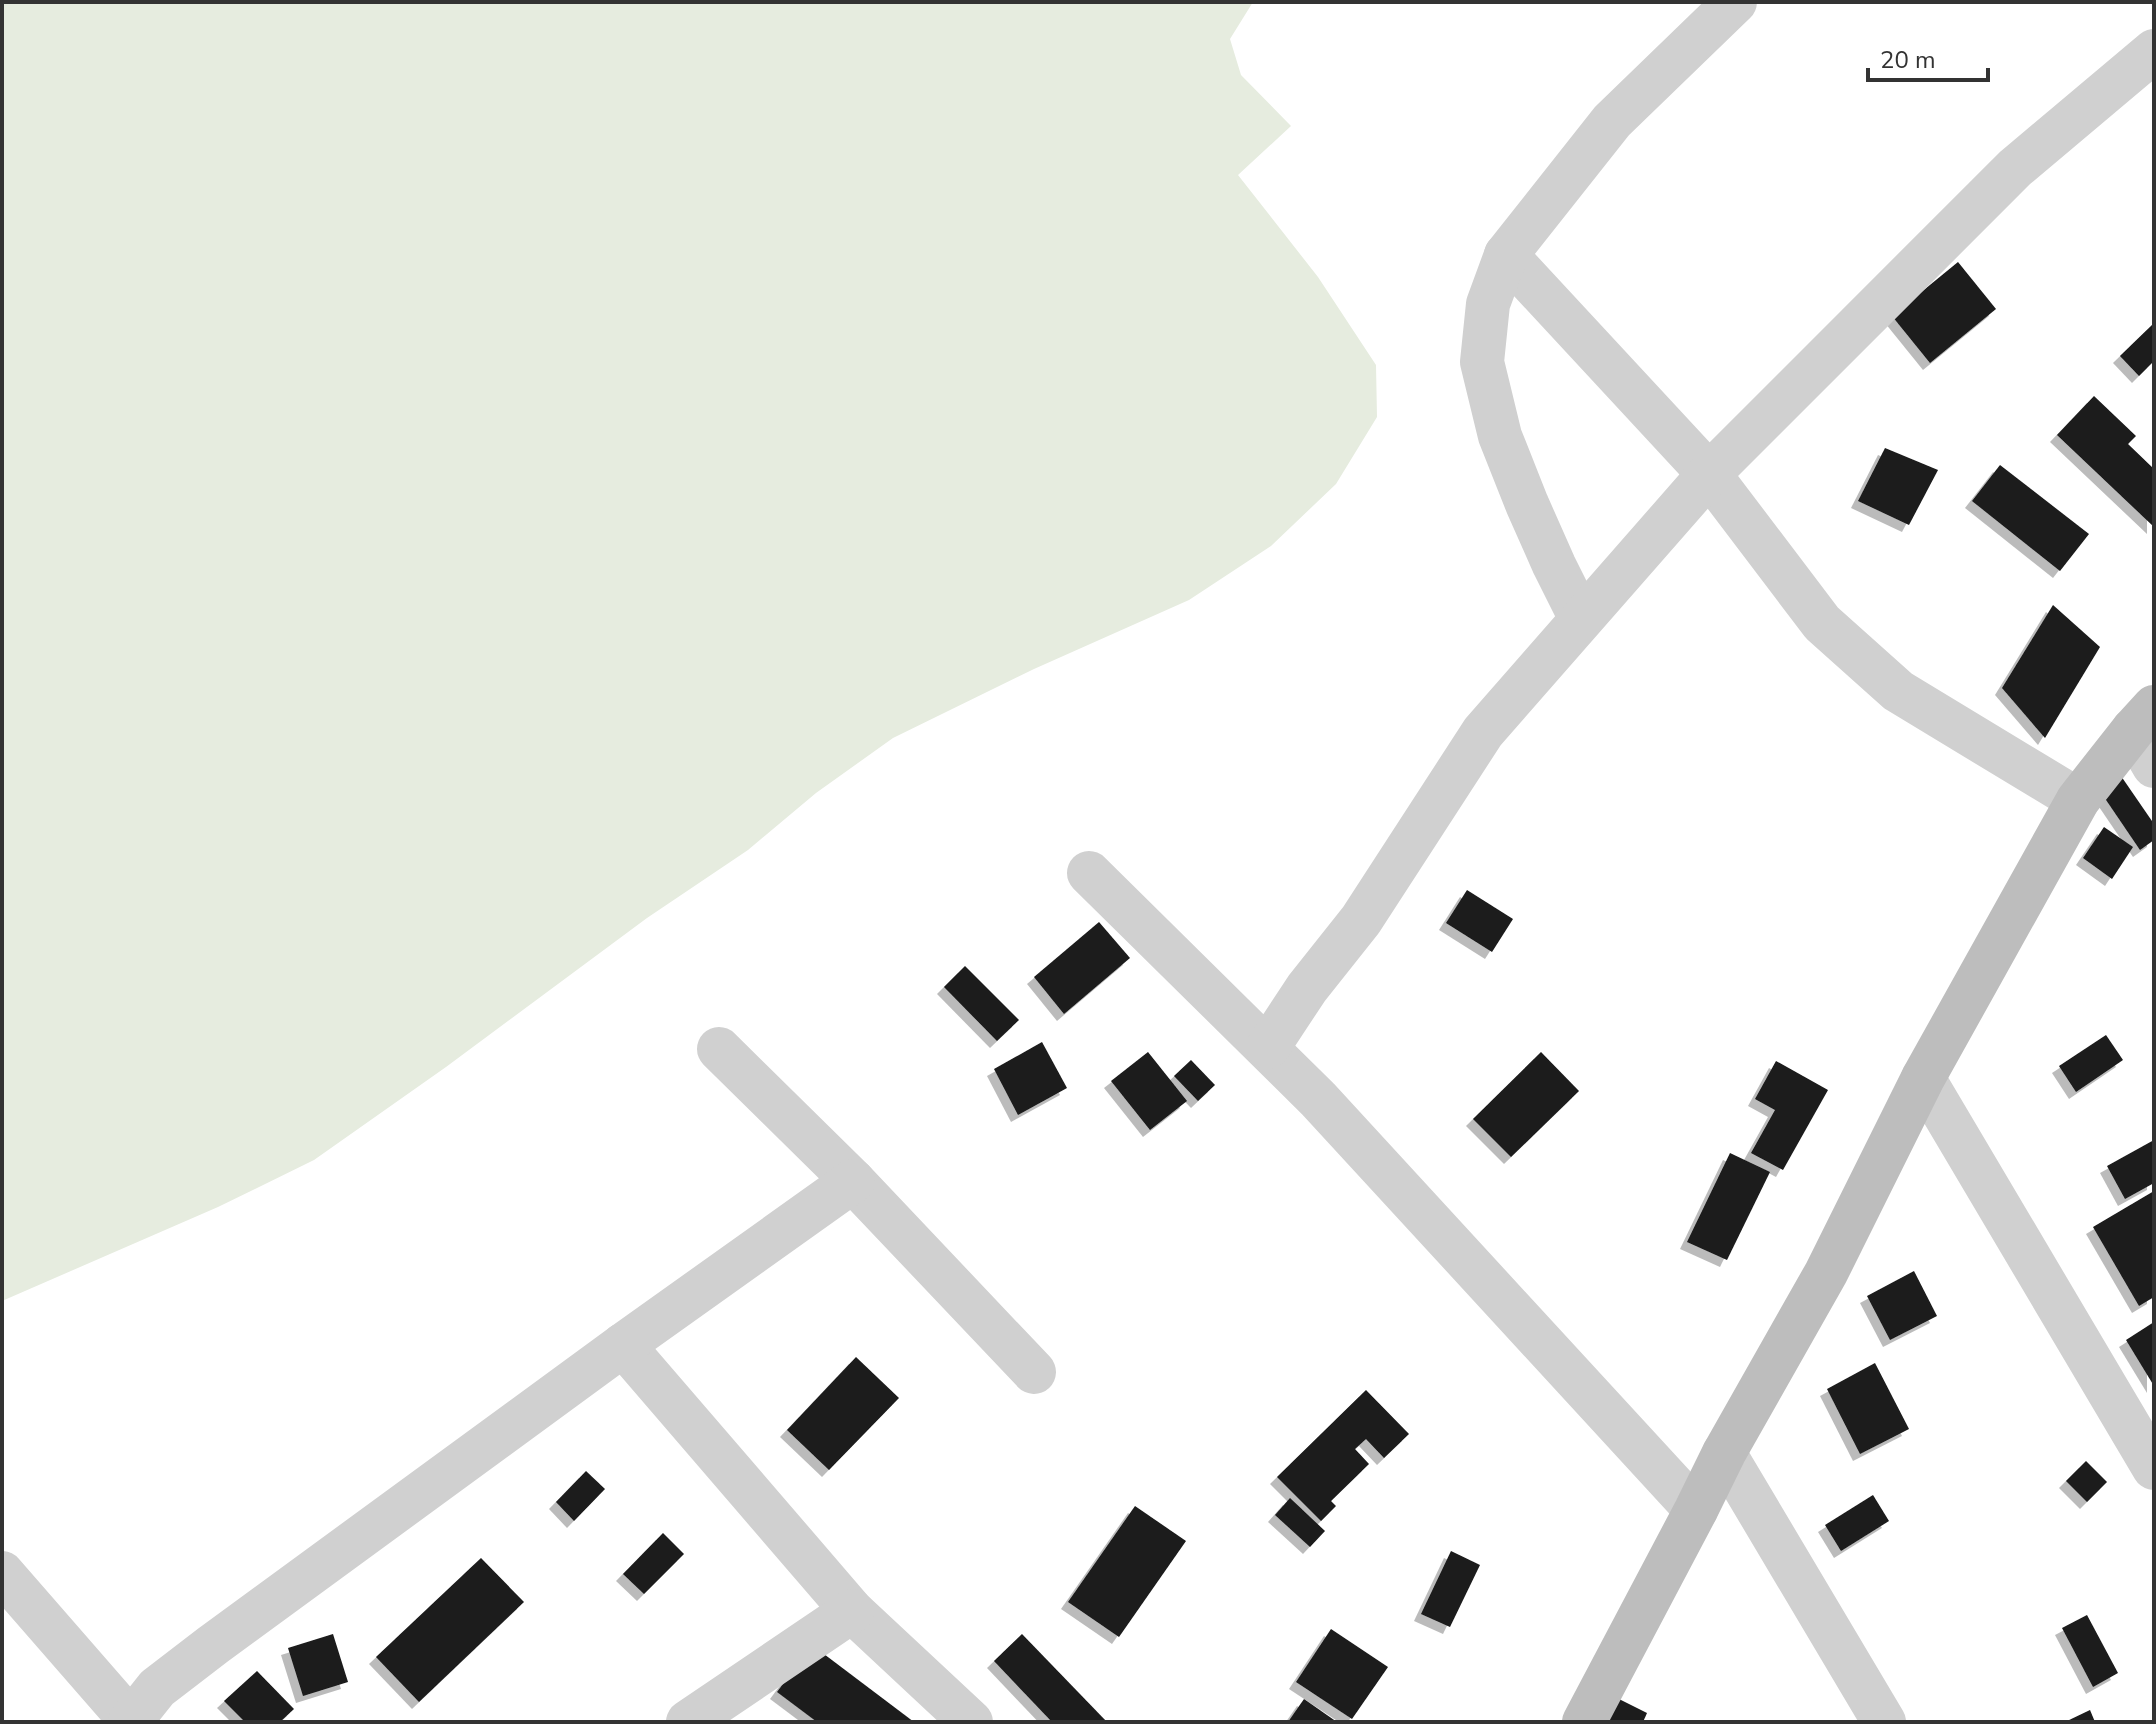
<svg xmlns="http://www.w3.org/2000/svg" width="2156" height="1724" font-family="'Nunito Sans',sans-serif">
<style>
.green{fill:#e6ecdf}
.building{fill:#1a1a1a;filter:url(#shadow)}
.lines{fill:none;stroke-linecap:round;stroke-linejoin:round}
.street{stroke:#d0d0d0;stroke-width:44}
.secondary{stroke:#bdbdbd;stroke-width:44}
</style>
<defs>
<filter id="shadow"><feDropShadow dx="-7" dy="7" stdDeviation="0" flood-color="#0004"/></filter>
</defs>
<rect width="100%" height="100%" fill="#fff"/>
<polygon class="green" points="2,2 1253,2 1230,39 1241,75 1291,126 1238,175 1318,277 1376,365 1377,417 1336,484 1271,546 1189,600 1034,669 893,738 816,793 748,850 647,918 446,1067 314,1160 218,1207 2,1301"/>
<g class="building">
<polygon points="1958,262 1996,309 1930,363 1892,316"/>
<polygon points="2154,323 2154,361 2139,376 2120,356"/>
<polygon points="2094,396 2136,436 2128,444 2154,469 2154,527 2057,435"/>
<polygon points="1885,448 1938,470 1909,525 1858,501"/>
<polygon points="2000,465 2089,534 2060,571 1972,501"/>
<polygon points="2053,605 2100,647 2045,738 2002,688"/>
<polygon points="2121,776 2154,824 2154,840 2140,850 2100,791"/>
<polygon points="2104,827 2133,847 2112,879 2083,858"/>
<polygon points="1467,890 1513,919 1492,952 1446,923"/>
<polygon points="1099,922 1130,958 1064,1014 1034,977"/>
<polygon points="965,966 1019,1020 997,1041 944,987"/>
<polygon points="2106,1035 2123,1060 2076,1092 2059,1066"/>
<polygon points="1042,1042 1067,1088 1018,1115 994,1069"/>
<polygon points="1148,1052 1187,1101 1150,1130 1111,1081"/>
<polygon points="1541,1052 1579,1091 1511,1157 1473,1119"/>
<polygon points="1191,1060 1215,1085 1198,1101 1174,1076"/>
<polygon points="1776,1061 1828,1090 1783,1170 1751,1153 1775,1110 1755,1099"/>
<polygon points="2154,1140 2154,1183 2125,1199 2107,1166"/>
<polygon points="1730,1153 1770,1172 1727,1260 1687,1242"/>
<polygon points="2154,1191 2154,1297 2139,1306 2093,1227"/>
<polygon points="1914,1271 1937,1316 1890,1340 1867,1296"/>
<polygon points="2154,1322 2154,1386 2126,1340"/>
<polygon points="856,1357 899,1398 829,1470 787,1430"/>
<polygon points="1875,1363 1909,1429 1860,1454 1827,1389"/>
<polygon points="1366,1390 1409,1434 1384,1458 1366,1439 1355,1449 1369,1464 1331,1501 1336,1506 1321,1521 1277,1477"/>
<polygon points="2086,1461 2107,1482 2087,1502 2066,1481"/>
<polygon points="586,1471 605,1489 574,1521 556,1502"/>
<polygon points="1873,1495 1889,1521 1841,1551 1825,1525"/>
<polygon points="1290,1498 1325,1531 1310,1547 1275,1515"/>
<polygon points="1135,1506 1186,1541 1119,1637 1068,1602"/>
<polygon points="663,1533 684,1554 644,1594 623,1574"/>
<polygon points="1451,1551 1480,1565 1450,1627 1421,1614"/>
<polygon points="481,1558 524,1602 419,1702 376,1657"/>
<polygon points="2087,1615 2118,1673 2093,1687 2062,1628"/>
<polygon points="1331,1629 1388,1667 1352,1719 1296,1682"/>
<polygon points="333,1634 348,1682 303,1696 288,1648"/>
<polygon points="1022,1634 1107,1722 1052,1722 994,1661"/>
<polygon points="812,1645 914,1722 817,1722 777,1692"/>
<polygon points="257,1671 294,1709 280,1722 245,1722 224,1701"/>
<polygon points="1304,1699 1337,1722 1288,1722"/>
<polygon points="1619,1699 1647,1713 1643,1722 1607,1722"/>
<polygon points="2090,1710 2095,1722 2065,1722"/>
</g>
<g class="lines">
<g class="street">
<polyline points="1506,255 1709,474 1822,623 1898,691 2078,800"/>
<polyline points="1581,619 1554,565 1527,504 1500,436 1482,362 1488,304 1506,255 1612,121 1735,2"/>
<polyline points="2133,730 2154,766"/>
<polyline points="1089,873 1318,1099 1696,1510"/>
<polyline points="1268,1047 1307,988 1361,920 1483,732 1709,474 2015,168 2154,51"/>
<polyline points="719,1049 853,1181 1034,1372"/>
<polyline points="1923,1078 2154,1468"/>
<polyline points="623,1345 852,1611 971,1722"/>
<polyline points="1724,1453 1884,1722"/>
<polyline points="2,1573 131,1721"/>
<polyline points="130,1722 157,1688 213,1645 623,1345 853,1181"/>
<polyline points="688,1722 852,1611"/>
</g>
<polyline class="secondary" points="1584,1722 1696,1510 1724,1453 1826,1273 1923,1078 2078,800 2133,730 2154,707"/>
</g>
<rect width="2156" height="1724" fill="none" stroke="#333333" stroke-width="8"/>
<path d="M1868 68v12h120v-12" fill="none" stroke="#333333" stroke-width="4"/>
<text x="1880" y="68" font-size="24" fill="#333333" stroke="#ffffff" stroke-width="6" paint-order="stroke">20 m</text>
</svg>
